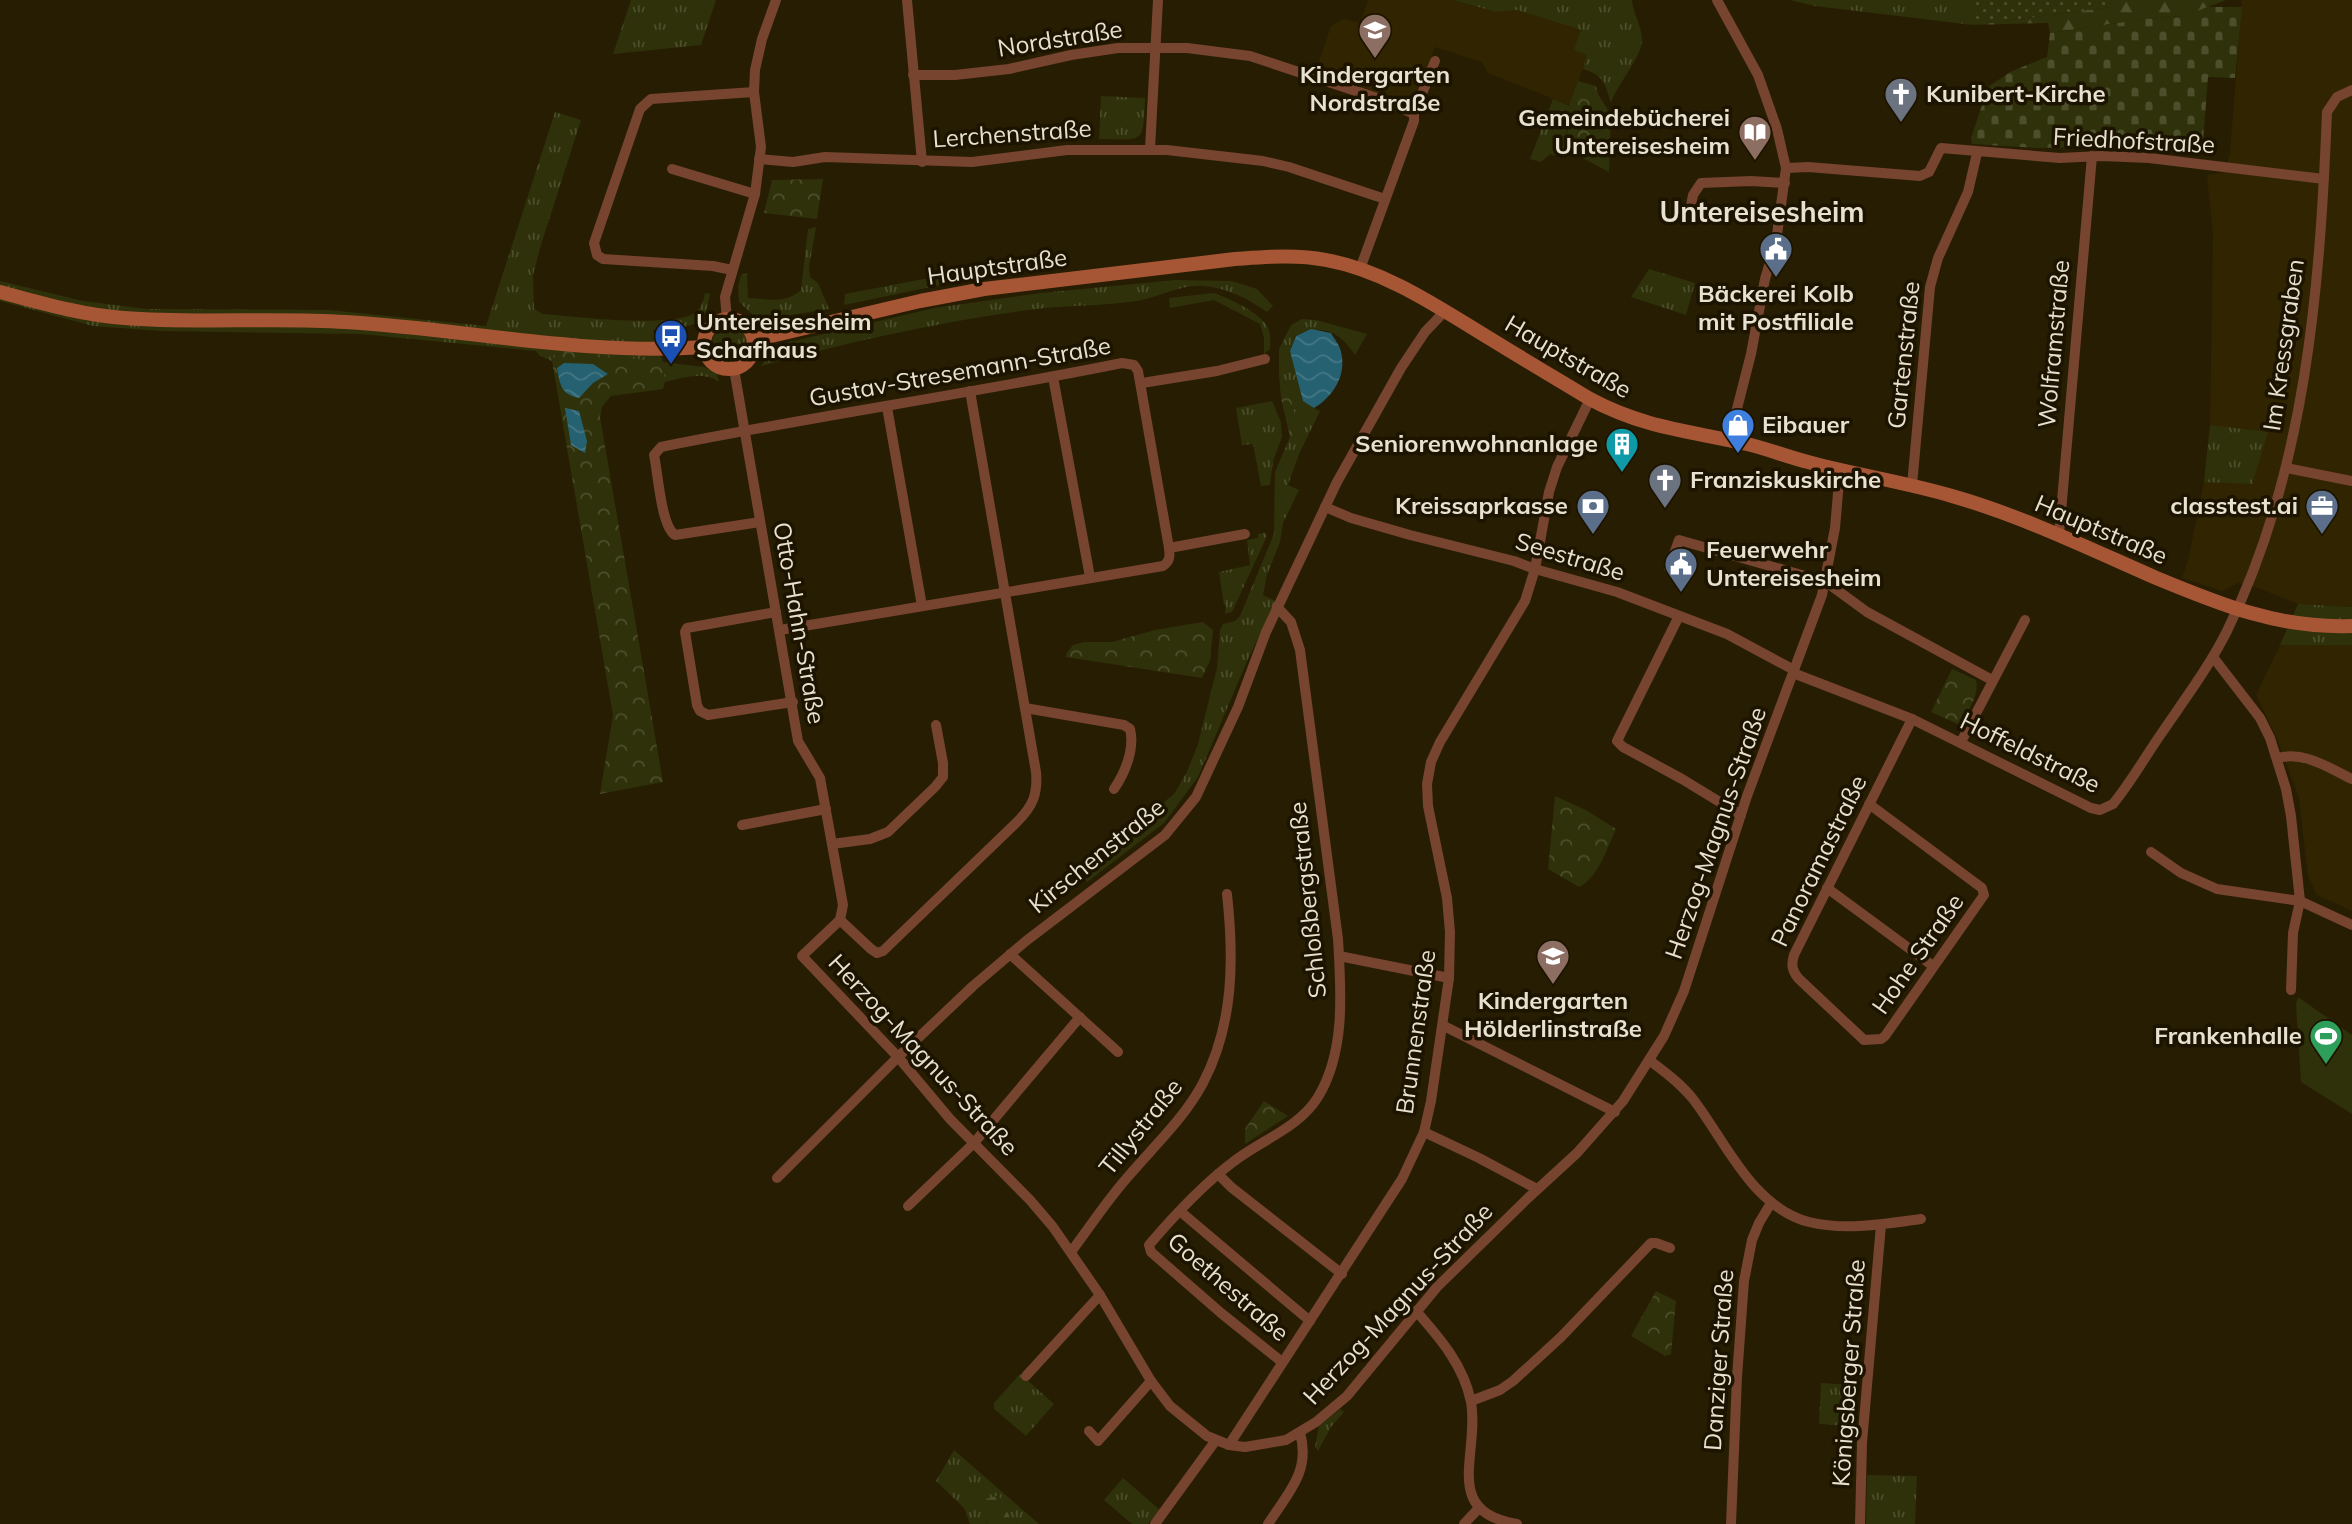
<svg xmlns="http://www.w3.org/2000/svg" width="2352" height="1524" font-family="Mulish,sans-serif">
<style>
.built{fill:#312501}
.grass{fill:url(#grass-tufts)}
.forest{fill:url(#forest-firs)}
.cemetery{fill:url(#cemetery-stones)}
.park{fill:url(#park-crowns)}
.garden{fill:url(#garden-dots)}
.pitch{fill:#2e3109}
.water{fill:url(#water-waves)}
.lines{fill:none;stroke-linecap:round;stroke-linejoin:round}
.minor{stroke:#76442f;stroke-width:10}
.secondary{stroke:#a75635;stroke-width:14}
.labels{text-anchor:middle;stroke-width:7;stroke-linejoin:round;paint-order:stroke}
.street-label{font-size:24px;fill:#e8e1d1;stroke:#1d1400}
.poi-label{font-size:24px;font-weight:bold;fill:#e8e1d1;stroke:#1d1400;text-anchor:start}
.quarter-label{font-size:28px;font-weight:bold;fill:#e8e1d1;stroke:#1d1400}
</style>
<defs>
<pattern id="grass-tufts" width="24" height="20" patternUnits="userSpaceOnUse" patternTransform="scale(1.75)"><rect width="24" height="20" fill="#2e3109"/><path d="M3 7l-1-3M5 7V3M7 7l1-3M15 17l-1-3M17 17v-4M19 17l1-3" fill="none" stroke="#4c4f2c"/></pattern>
<pattern id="forest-firs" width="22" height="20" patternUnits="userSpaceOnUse" patternTransform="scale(1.75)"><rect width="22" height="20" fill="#2e3109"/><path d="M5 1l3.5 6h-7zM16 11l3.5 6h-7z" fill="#4c4f2c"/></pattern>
<pattern id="cemetery-stones" width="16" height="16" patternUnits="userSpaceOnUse" patternTransform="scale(1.75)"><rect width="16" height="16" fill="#2e3109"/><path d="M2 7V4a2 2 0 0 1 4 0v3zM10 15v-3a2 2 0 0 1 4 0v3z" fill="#4c4f2c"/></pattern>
<pattern id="park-crowns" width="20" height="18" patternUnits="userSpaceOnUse" patternTransform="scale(1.75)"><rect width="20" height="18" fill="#2e3109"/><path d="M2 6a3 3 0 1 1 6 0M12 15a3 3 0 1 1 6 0" fill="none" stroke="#4c4f2c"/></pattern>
<pattern id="garden-dots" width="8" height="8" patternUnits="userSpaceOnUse" patternTransform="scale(1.75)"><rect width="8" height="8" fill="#2e3109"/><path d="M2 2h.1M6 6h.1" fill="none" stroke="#4c4f2c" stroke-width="1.8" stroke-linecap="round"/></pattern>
<pattern id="water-waves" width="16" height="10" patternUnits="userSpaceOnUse" patternTransform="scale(1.75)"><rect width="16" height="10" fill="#256171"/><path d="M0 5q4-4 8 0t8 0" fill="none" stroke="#457784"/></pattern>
</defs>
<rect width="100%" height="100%" fill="#271d02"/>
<g class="built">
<polygon points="1368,0 1453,0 1496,12 1517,10 1581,30 1588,55 1569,105 1488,73 1482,62 1435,47 1413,106 1315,73 1331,26 1344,19 1360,23"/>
<polygon points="2242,0 2352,0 2352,607 2298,604 2256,587 2238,583 2222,591 2182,578 2188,561 2204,482 2210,425 2213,235 2207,175 2225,172 2230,153"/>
<polygon points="2280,645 2352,645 2352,911 2317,895 2308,876 2299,798 2276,736 2256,695"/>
</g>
<g class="grass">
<polygon points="631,0 716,0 701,45 613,54"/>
<path d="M 1453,0 L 1632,0 C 1633,13 1641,25 1642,38 C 1643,57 1617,84 1611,103 C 1605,84 1604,75 1583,69 L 1587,55 L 1574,50 L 1581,30 L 1517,10 L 1496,12 Z"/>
<polygon points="1790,0 1973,0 1973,25 1815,6"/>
<path d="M 1101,96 L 1145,98 C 1143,144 1145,140 1099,139 Z"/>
<polygon points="1553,99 1575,108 1559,153 1556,156 1550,154 1541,162 1530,159"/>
<path d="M 555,112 L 581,120 L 540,248 L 533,275 L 534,309 L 543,314 C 579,317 660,327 691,315 C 701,311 703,302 705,293 L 710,294 L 706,312 L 699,323 L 677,329 L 653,330 L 663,362 L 704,367 L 717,373 L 719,382 C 703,371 683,378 665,382 L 662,362 L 557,354 L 552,361 L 540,356 L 536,351 L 361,334 L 161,331 L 93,326 L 0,301 L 0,281 L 83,301 L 147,309 L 329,310 L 486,326 Z"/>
<path d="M 816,227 L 809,267 L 810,277 L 818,283 L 829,309 L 758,320 L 739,302 L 738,286 L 741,275 L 747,273 L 748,298 C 768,299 786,304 801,290 L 808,229 Z"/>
<polygon points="992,266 994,271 988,275 844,305 845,294"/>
<polygon points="1649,269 1695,283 1686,315 1631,297"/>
<path d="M 1175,280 L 1232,281 L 1257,289 L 1273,306 L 1267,312 C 1248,299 1228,288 1204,286 C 1182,284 1160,297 1137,301 C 1104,306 1070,305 1036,309 C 943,321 852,341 761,366 L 777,345 L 934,308 L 1041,293 Z"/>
<path d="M 1214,293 C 1228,298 1254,310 1264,322 C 1271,329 1271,341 1270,349 L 1264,354 L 1264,338 L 1260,324 L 1214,300 L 1170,308 L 1169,298 Z"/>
<path d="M 1302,319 L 1316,320 L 1367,334 L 1355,355 C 1338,330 1323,324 1295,336 L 1290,351 L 1314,408 L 1320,411 L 1299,454 L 1288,485 L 1299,490 L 1283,523 L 1280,542 L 1267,575 L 1263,595 L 1276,601 L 1248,659 L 1198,777 L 1164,823 L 1087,882 L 1082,874 L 1174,794 L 1187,772 L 1198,744 L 1217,668 L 1220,630 L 1223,624 L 1235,621 L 1240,616 L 1274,534 L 1275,472 L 1290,437 L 1287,385 L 1279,375 L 1279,349 L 1291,325 Z"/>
<circle cx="730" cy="344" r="18"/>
<polygon points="1272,401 1281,422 1282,437 1273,461 1270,485 1261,486 1253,444 1242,445 1236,408"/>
<polygon points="2210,425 2268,432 2252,484 2204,482"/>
<polygon points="1265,533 1267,536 1232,612 1225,614 1226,605 1224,605 1219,572 1250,565 1247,540 1258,538 1258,534"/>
<polygon points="2298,604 2352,607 2352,645 2280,645"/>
<polygon points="1020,1374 1054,1404 1026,1436 994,1409 994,1403"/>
<polygon points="1821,1383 1854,1385 1852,1426 1819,1424"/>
<polygon points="1340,1409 1344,1412 1331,1427 1318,1451 1315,1447 1319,1426"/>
<polygon points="954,1450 1039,1524 1017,1524 1010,1518 986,1521 987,1524 970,1524 964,1508 936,1481"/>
<polygon points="1867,1475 1917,1476 1915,1524 1866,1524"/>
<polygon points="1123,1478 1160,1510 1148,1524 1132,1524 1104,1500"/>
</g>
<g class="forest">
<polygon points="2111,0 2226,0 2186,16 2145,19 2050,33 2048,23 1973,25 2110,7"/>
<polygon points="999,1495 1010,1518 1017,1524 987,1524 986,1499"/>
</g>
<polygon class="cemetery" points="2207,7 2242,7 2235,78 2208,77 2202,154 2098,147 2037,148 1972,144 1971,138 1988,87 2010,72 2047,57 2050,33 2145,19 2186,16"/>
<g class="park">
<polygon points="1578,81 1596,86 1598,94 1611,115 1609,172 1562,147 1575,109 1569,105"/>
<polygon points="823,179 817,219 764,213 772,180"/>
<polygon points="561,350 663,362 665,382 663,389 611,396 602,407 600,417 663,782 600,794 613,715 552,361"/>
<polygon points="1279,375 1287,385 1299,429 1290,437 1281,398"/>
<polygon points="1203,622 1213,630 1210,661 1202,678 1066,657 1066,654 1073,645 1084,642 1112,642 1155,630"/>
<path d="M 1952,669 L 1976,680 C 1980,696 1967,711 1960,725 L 1931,712 Z"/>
<path d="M 1555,796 L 1586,810 L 1616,829 C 1607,848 1599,877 1579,887 L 1548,869 Z"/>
<polygon points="1264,1101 1288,1116 1245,1144 1245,1129"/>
<polygon points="1656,1291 1676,1301 1671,1354 1665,1356 1631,1336"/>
</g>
<polygon class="garden" points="1973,0 2111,0 2111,7 1973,25"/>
<polygon class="pitch" points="2298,997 2352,1035 2352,1114 2301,1082 2296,1004"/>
<g class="water">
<path d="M 1311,329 L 1331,333 C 1334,339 1340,345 1341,352 C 1347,375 1333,397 1314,408 L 1303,401 L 1290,351 L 1296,336 Z"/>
<path d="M 564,363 L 593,364 L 608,374 L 593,383 L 579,398 C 561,394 560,385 557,368 Z"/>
<polygon points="565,408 579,411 587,441 585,453 571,445"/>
</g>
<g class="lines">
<g class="minor">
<polyline points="907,0 922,162"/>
<polyline points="1717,0 1758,75 1777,129 1786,168 1776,242 1765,279 1751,354 1729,440"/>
<polyline points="913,75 955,75 1009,69 1071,55 1118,48 1187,48 1250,56 1380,99 1414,114"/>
<polyline points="1150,149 1158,0"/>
<polyline points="759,159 793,162 825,157 972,162 1067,150 1167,150 1263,161 1289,167 1385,199"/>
<polyline points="1786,168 1808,167 1920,176 1929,172 1941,148 2060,158 2101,156 2149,158 2324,179"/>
<polyline points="672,169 755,194"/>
<polyline points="1689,217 1693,195 1701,183 1751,181 1785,183"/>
<polyline points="1360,269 1414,121 1414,114 1435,61"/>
<polyline points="732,270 713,266 603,259 597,255 594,243 640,109 651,99 754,92"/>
<polyline points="727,319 725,297 755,194 761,147 754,92 755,70 762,39 776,0"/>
<polyline points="734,369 798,741 820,778 843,905 840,920"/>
<polyline points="1053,377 1090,577"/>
<polyline points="1142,383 1217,371 1265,359"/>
<polyline points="887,407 922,606"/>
<polyline points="2286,468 2352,481"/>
<polyline points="1912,485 1930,287 1938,258 1968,192 1977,153"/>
<polyline points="1325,507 1351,518 1410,535 1514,561 1535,569 1617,592 1727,634 1794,670"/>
<path d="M 760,522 L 675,535 C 661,526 658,473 654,455 L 661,447 C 814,416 969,394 1122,363 L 1134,365 L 1138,371 L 1169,548 C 1170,557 1170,561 1163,566 L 780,630"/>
<polyline points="2059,535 2092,156"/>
<polyline points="1169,548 1245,534"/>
<polyline points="1669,568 1679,540 1826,582 1867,612 1992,680"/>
<path d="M 1277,607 L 1291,622 L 1300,650 L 1338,939 C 1341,990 1346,1051 1318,1097 C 1299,1128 1261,1140 1233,1162 C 1205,1183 1172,1218 1149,1245 L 1151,1252 L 1221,1313 L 1282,1362"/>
<polyline points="776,612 687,628 685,632 697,705 700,711 708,715 793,702"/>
<polyline points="1679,616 1617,741 1623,747 1682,779 1741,815"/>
<polyline points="2213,657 2260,718 2270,738 2286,789 2291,816 2300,901 2293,933 2291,990"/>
<path d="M 1793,673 L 1912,719 L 2091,808 L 2100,810 L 2113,804 C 2131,782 2145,757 2161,734 C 2184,700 2209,667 2227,631 C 2306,471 2320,287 2327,112 L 2337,97 L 2352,90"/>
<path d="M 1025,708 L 1124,725 L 1130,729 C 1135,749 1125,773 1114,789"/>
<polyline points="1961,742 2025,620"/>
<path d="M 2277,758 C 2305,751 2327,767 2352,779"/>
<path d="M 1869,804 L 1982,888 L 1984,895 L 1885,1036 L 1881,1039 L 1864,1040 L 1798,978 C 1792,970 1791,965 1794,955 L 1912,719"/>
<polyline points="742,825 826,809"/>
<polyline points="832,844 870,839 888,832 935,787 943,777 943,763 936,725"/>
<polyline points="2151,852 2181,873 2217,889 2300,901 2352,925"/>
<polyline points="1827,888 1933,966"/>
<polyline points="840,920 802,956 898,1057 950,1119 1030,1200 1053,1227 1100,1295 1151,1381 1170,1406 1207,1436 1229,1445 1245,1447 1286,1440 1316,1422 1347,1396 1437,1287 1528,1198 1577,1153 1623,1101 1664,1036 1684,991 1747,796 1822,595 1835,528 1840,470"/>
<path d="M 840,920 L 871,949 L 877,953 L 883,951 L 1017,822 C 1033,806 1038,794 1036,772 L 970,391"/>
<polyline points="1010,954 1118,1052"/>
<polyline points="1339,956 1449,978"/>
<polyline points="1444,1026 1615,1112"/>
<path d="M 1649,1060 C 1665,1072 1681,1084 1693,1099 C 1726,1142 1752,1207 1809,1222 C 1845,1231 1884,1224 1921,1219"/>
<polyline points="1424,1132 1479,1158 1537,1189"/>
<polyline points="1218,1174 1231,1187 1342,1274"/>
<polyline points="777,1178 898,1057 973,986 1026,941 1165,835 1196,797 1238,707 1266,632 1337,482 1401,368 1425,332 1445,311"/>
<polyline points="908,1206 974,1143 1080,1017"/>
<polyline points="1181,1212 1310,1321"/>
<path d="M 1071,1252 C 1089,1228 1106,1202 1126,1179 C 1152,1148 1184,1119 1203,1083 C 1234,1024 1234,958 1227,894"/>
<path d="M 1416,1311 C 1440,1338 1464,1366 1471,1402 C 1480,1454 1441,1512 1517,1524"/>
<polyline points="1026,1376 1100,1295"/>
<polyline points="1471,1401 1500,1390 1513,1381 1561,1337 1651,1243 1656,1243 1670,1248"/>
<polyline points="1089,1431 1098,1441 1151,1381"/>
<polyline points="1229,1445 1402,1179 1424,1132 1431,1101 1449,978 1450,932 1447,898 1428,806 1427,784 1431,762 1440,742 1525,601 1535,569 1549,492 1557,467 1590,399"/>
<polyline points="1155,1524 1216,1440"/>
<path d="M 1268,1524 C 1288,1493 1311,1471 1300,1433"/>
<polyline points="1464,1524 1479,1508"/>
<polyline points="1731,1524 1737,1377 1744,1281 1752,1240 1759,1223 1771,1203"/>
<polyline points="1860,1524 1862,1443 1881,1225"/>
</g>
<g class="secondary">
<path d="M 0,292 C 41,303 82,315 124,318 C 198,324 272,317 346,322 C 466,329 585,356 705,347"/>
<circle cx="729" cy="344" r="25"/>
<path d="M 754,340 L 920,301 L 984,289 L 1235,259 C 1265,257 1296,254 1326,260 C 1386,271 1438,307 1489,338 C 1523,359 1557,379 1590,399 C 1644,428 1690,431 1747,444 C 1768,449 1788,457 1808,462 C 1856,475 1905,482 1952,496 C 2022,516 2088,548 2154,577 C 2219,604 2279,629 2352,626"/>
</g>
</g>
<defs>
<symbol id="school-pin" viewBox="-11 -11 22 30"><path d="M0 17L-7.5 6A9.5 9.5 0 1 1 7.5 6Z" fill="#8d6e63" stroke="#1d1400"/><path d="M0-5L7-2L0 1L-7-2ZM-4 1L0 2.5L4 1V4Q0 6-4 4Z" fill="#fff"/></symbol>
<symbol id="church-pin" viewBox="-11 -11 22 30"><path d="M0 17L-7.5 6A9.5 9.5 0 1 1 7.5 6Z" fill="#6b7280" stroke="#1d1400"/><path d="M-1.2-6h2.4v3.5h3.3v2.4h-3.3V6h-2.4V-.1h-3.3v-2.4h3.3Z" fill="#fff"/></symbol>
<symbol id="library-pin" viewBox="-11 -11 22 30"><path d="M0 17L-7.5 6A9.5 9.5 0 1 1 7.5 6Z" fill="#8d6e63" stroke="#1d1400"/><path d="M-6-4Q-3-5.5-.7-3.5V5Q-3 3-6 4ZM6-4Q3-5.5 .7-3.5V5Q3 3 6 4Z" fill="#fff"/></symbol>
<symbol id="civic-pin" viewBox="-11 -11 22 30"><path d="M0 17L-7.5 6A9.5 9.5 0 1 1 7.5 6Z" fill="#5c6f8a" stroke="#1d1400"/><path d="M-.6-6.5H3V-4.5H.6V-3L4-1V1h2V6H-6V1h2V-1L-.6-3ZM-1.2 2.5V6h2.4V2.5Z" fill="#fff"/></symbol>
<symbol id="bus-pin" viewBox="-11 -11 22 30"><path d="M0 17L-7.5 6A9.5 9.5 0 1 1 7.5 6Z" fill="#1a4fb4" stroke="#1d1400"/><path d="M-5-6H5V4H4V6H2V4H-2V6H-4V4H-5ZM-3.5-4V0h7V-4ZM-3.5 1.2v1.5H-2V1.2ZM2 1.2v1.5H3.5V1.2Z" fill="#fff"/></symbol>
<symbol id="shop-pin" viewBox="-11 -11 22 30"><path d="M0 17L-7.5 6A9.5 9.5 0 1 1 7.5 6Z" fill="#3f7fe0" stroke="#1d1400"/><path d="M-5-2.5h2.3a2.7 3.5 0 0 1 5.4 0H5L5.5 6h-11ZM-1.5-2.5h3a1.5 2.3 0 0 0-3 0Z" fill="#fff"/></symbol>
<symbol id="building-pin" viewBox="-11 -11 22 30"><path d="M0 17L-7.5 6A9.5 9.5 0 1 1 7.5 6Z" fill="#0f9aa8" stroke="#1d1400"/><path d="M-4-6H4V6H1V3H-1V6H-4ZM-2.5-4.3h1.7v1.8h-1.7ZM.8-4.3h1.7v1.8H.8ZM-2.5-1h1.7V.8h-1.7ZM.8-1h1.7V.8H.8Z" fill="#fff"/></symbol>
<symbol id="bank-pin" viewBox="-11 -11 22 30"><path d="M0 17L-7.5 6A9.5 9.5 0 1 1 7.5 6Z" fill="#5c6f8a" stroke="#1d1400"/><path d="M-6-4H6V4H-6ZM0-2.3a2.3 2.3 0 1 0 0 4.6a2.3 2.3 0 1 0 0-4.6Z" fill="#fff"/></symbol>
<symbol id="office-pin" viewBox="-11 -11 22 30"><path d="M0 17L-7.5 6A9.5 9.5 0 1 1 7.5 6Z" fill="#5c6f8a" stroke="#1d1400"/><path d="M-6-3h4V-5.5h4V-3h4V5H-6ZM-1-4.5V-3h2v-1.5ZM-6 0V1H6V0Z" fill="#fff"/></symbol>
<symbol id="stadium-pin" viewBox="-11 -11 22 30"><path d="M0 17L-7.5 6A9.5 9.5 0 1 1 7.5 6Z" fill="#2e9e5b" stroke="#1d1400"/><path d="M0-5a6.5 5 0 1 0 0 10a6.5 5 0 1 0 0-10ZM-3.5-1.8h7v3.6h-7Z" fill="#fff"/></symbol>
</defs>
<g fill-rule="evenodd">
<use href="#school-pin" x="1356" y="11" width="38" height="52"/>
<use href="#church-pin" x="1882" y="75" width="38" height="52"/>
<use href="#library-pin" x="1736" y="113" width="38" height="52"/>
<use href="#civic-pin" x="1757" y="230" width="38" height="52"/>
<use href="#bus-pin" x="652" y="317" width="38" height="52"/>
<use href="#shop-pin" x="1719" y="406" width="38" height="52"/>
<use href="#building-pin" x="1603" y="425" width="38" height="52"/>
<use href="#church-pin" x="1646" y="461" width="38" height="52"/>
<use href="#bank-pin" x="1574" y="487" width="38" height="52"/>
<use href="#office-pin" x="2303" y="487" width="38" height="52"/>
<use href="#civic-pin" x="1662" y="545" width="38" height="52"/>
<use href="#school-pin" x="1534" y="937" width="38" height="52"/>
<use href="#stadium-pin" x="2307" y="1017" width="38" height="52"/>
</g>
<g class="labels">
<g class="street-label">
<text transform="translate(1060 39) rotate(-9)" y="8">Nordstraße</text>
<text transform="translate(1012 134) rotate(-4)" y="8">Lerchenstraße</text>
<text transform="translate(2134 141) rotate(3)" y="8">Friedhofstraße</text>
<text transform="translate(997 267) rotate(-8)" y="8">Hauptstraße</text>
<text transform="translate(2054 344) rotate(-85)" y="8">Wolframstraße</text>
<text transform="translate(2284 345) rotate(-82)" y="8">Im Kressgraben</text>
<text transform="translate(1904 355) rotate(-84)" y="8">Gartenstraße</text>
<text transform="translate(1568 357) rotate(30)" y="8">Hauptstraße</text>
<text transform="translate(960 372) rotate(-10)" y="8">Gustav-Stresemann-Straße</text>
<text transform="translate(2101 530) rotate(23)" y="8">Hauptstraße</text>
<text transform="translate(1570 557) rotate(17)" y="8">Seestraße</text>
<text transform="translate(799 623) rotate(80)" y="8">Otto-Hahn-Straße</text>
<text transform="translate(2030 753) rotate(26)" y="8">Hoffeldstraße</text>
<text transform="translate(1716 833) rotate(-71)" y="8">Herzog-Magnus-Straße</text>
<text transform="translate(1097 856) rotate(-39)" y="8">Kirschenstraße</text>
<text transform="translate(1819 861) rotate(-64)" y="8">Panoramastraße</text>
<text transform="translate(1308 900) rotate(-96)" y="8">Schloßbergstraße</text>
<text transform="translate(1918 954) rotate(-55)" y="8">Hohe Straße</text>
<text transform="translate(1416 1032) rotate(-82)" y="8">Brunnenstraße</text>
<text transform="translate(923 1055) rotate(47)" y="8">Herzog-Magnus-Straße</text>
<text transform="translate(1141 1127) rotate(-51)" y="8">Tillystraße</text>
<text transform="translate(1228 1287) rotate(41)" y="8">Goethestraße</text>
<text transform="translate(1398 1304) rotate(-47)" y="8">Herzog-Magnus-Straße</text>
<text transform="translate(1719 1360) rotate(-86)" y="8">Danziger Straße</text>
<text transform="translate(1849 1373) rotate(-86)" y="8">Königsberger Straße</text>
</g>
<g class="poi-label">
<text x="1375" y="83" text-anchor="middle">Kindergarten<tspan x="1375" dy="28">Nordstraße</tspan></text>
<text x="1926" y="102">Kunibert-Kirche</text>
<text x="1730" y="126" text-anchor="end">Gemeindebücherei<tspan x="1730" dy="28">Untereisesheim</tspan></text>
<text x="1776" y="302" text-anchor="middle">Bäckerei Kolb<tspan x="1776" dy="28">mit Postfiliale</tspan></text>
<text x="696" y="330">Untereisesheim<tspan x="696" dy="28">Schafhaus</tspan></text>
<text x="1762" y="433">Eibauer</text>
<text x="1598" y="452" text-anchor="end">Seniorenwohnanlage</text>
<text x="1690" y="488">Franziskuskirche</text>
<text x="1568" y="514" text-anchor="end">Kreissaprkasse</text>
<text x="2298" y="514" text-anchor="end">classtest.ai</text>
<text x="1706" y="558">Feuerwehr<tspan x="1706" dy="28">Untereisesheim</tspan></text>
<text x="1553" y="1009" text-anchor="middle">Kindergarten<tspan x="1553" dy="28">Hölderlinstraße</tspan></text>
<text x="2302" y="1044" text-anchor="end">Frankenhalle</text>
</g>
<g class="quarter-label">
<text x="1762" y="222">Untereisesheim</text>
</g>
</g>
</svg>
